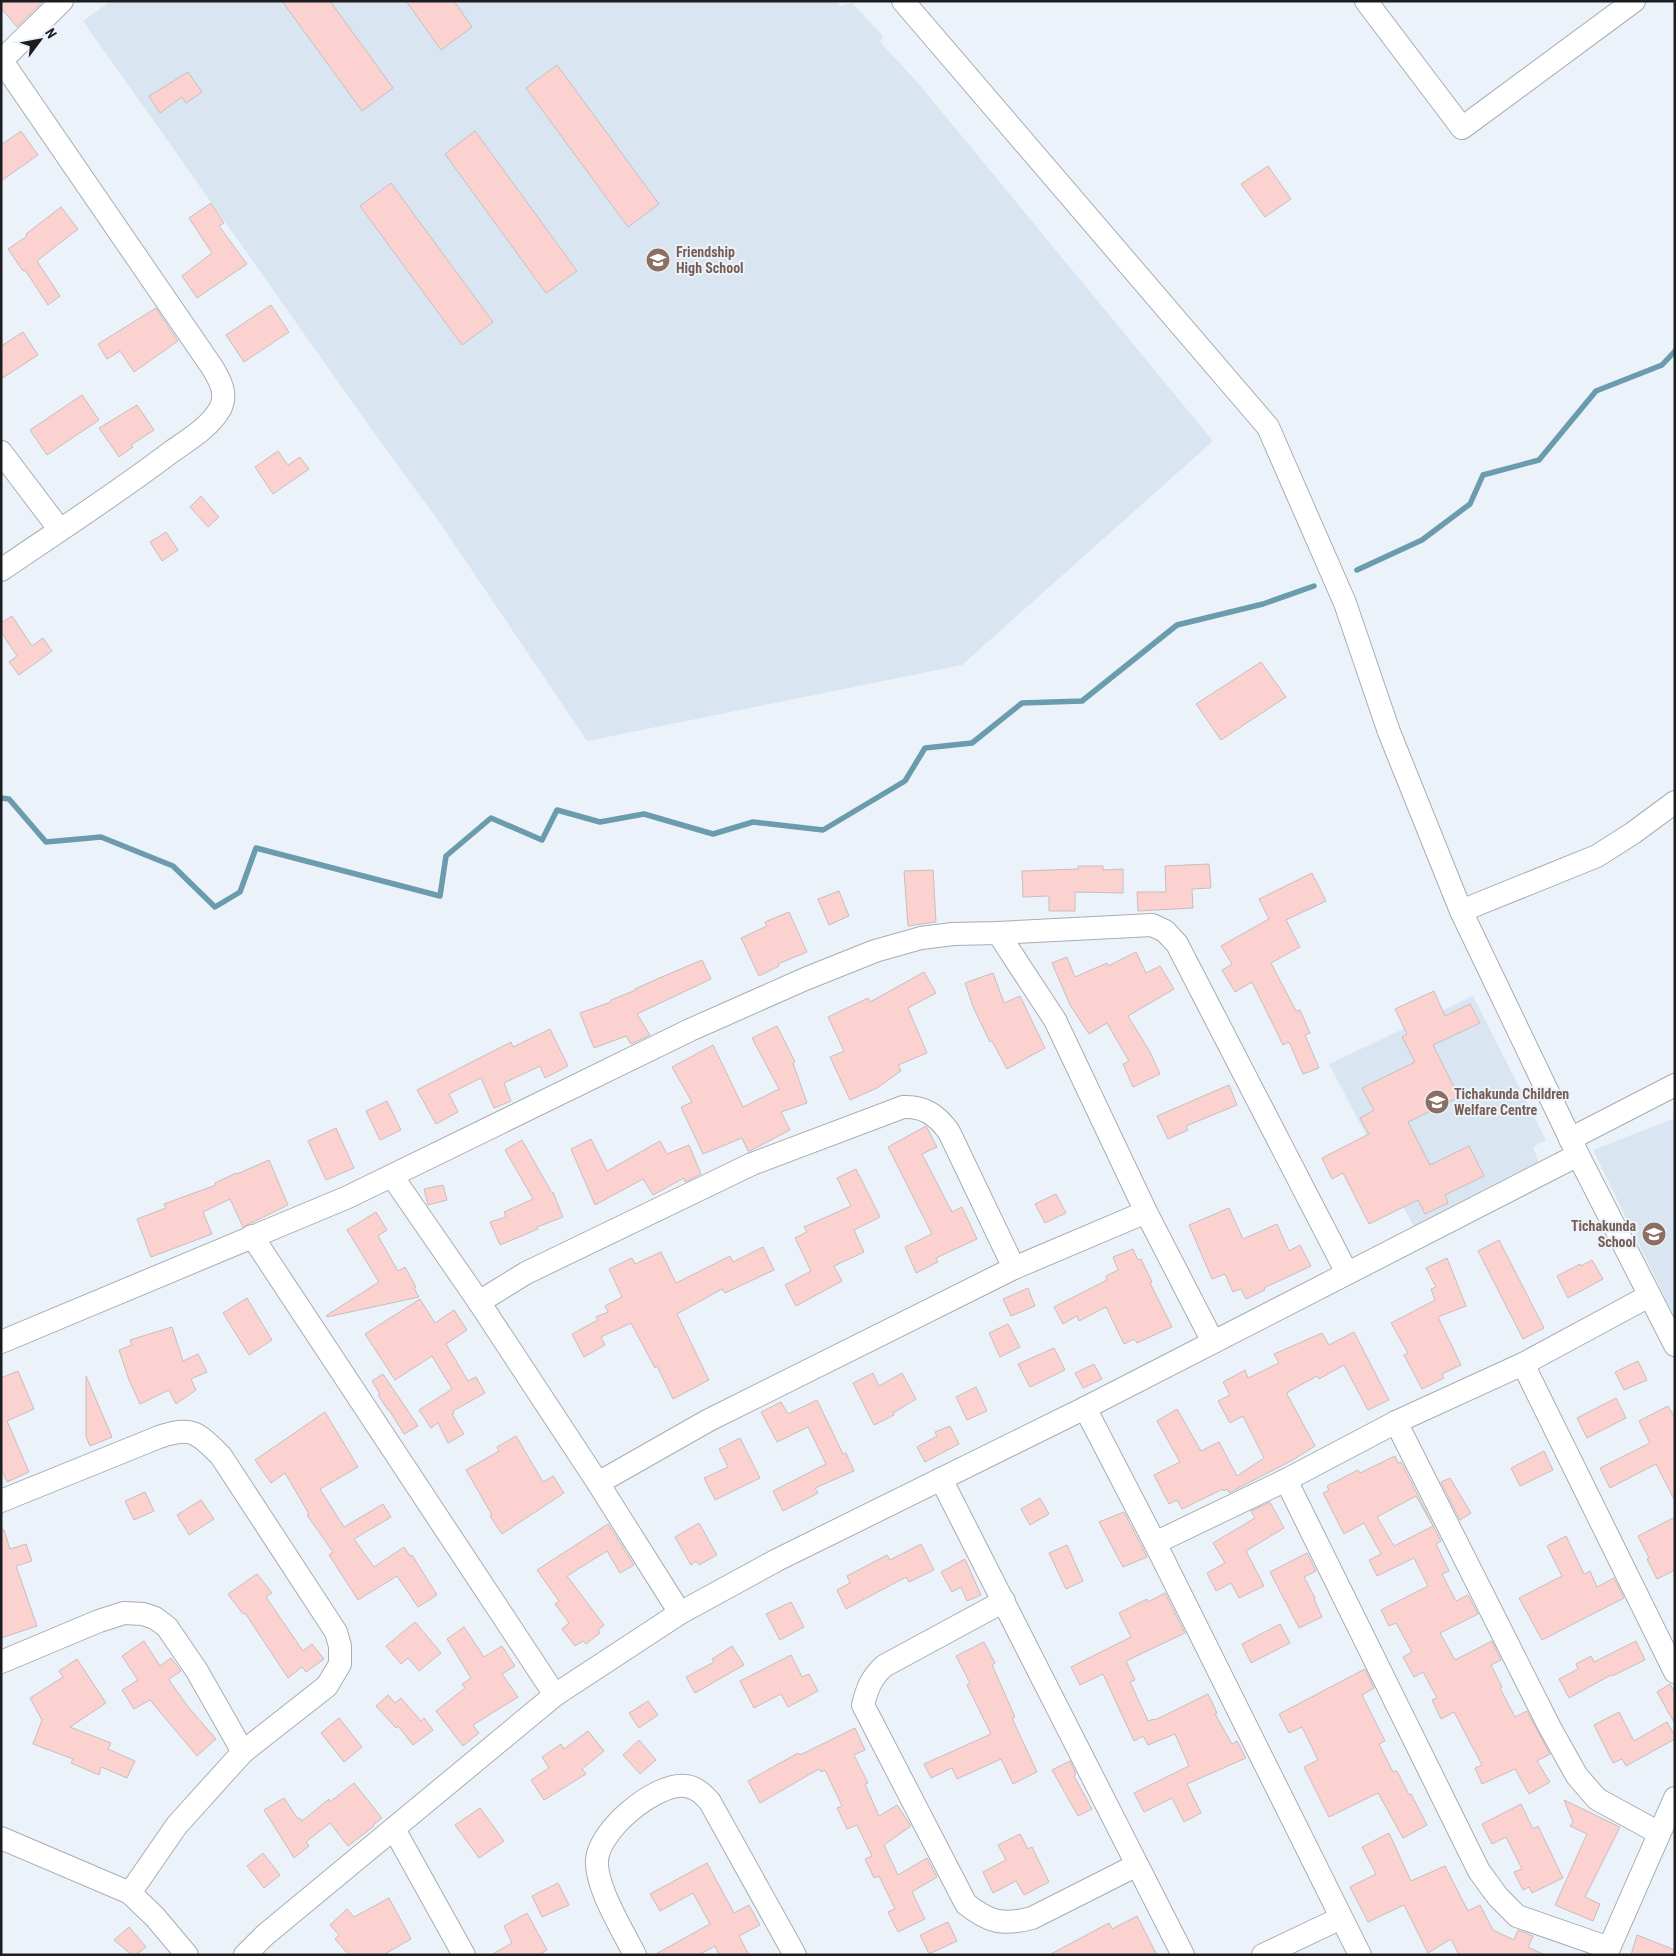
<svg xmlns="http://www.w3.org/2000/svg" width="1676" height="1956" font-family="'Roboto Condensed',sans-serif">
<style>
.built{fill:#dae5f2}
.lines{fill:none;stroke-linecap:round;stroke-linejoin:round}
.stream{stroke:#6b9cad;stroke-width:5.5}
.building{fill:#fbd2cf;stroke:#c8bebd;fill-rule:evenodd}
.minor-casing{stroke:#a8adb4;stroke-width:24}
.minor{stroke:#fff;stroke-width:22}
.labels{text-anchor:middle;stroke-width:4;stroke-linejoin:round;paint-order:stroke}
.education-label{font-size:14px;font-weight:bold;fill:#785e54;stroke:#ecf2f9;text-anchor:start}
</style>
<rect width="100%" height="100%" fill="#ecf2f9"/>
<g class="built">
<polygon points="111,1 836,1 841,6 852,3 883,36 880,42 918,83 1213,441 962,665 587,741 440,523 377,437 83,21"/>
<polygon points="1473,996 1546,1140 1533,1147 1539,1163 1414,1227 1329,1064"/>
<polygon points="1675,1118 1675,1318 1593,1150"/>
</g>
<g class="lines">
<g class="stream">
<polyline points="1357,570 1422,540 1470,504 1483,475 1539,460 1596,391 1662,365 1675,351"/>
<polyline points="1,798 9,799 46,842 101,837 173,866 215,907 240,892 256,848 440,896 446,856 491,818 542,840 557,810 600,822 644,814 713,834 753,822 823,830 905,781 925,748 972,743 1022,703 1082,701 1177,625 1263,604 1314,586"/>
</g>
</g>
<g class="building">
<polygon points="1,1 43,1 17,27 1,8"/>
<polygon points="282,1 330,1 393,88 362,111"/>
<polygon points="406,1 454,1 472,27 441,50"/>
<polygon points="557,65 659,204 628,227 526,88"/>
<polygon points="188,72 202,92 186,103 182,97 160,113 149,96"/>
<polygon points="21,131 38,155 1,181 1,145"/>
<polygon points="475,131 577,271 546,293 445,154"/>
<polygon points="1268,166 1291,199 1265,217 1241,184"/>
<polygon points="391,183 493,322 462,345 360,206"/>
<polygon points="211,203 224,223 219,226 247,264 197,298 182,276 212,253 189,218"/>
<polygon points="61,207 78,229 37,261 60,296 48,305 25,270 23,271 8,249 27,236 26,234"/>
<polygon points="271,305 289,332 244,362 226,335"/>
<polygon points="156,308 178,341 134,372 120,351 107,359 98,344"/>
<polygon points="23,332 38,355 1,379 1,346"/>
<polygon points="82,395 99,420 47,455 30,430"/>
<polygon points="137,405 154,430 131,445 133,447 119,457 99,428"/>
<polygon points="278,451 288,465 300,457 309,469 273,494 255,467"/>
<polygon points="201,496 219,517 208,527 190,507"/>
<polygon points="166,532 178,550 162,561 150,542"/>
<polygon points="12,616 32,646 43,638 52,651 19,675 9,662 17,656 1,632 1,623"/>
<polygon points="1261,662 1286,697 1221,740 1196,704"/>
<polygon points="1209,864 1211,888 1192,889 1193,908 1138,911 1137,892 1166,892 1165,866"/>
<polygon points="1078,866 1103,866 1103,870 1123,869 1123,893 1075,892 1075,911 1049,911 1049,896 1023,897 1022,871 1078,869"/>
<polygon points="933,870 936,922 908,926 904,871"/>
<polygon points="1312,873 1326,901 1286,920 1300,947 1271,963 1296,1011 1300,1010 1310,1033 1305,1035 1319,1068 1303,1074 1289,1042 1283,1045 1252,982 1235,992 1222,970 1232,964 1221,946 1269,919 1259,899"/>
<polygon points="839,891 849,916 829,925 818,899"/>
<polygon points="789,912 807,952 778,964 779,966 759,976 741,938 767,926 765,922"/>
<polygon points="1136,952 1146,973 1160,966 1174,989 1128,1016 1150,1052 1160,1074 1133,1087 1123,1064 1129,1061 1107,1023 1089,1034 1070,1005 1052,963 1067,957 1075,977 1107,963 1108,966"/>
<polygon points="702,960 711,979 637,1014 650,1035 631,1044 626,1036 594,1048 580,1013 611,1002 611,1000 636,990 635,989 657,979"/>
<polygon points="924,972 936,993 908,1008 927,1053 898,1065 901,1071 877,1088 850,1100 830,1057 844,1051 828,1017 868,998 870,1002"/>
<polygon points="993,973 1004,1003 1020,996 1045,1048 1007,1069 992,1041 990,1042 974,1009 965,983"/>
<polygon points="1434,991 1445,1016 1470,1004 1480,1023 1433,1045 1459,1097 1408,1122 1430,1165 1469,1146 1484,1176 1445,1195 1448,1203 1425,1214 1418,1200 1369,1224 1343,1173 1332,1179 1322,1158 1369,1134 1360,1118 1374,1110 1362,1088 1415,1062 1402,1037 1407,1034 1395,1009"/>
<polygon points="777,1026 795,1062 793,1063 807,1103 781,1112 790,1130 750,1151 748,1151 742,1138 703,1154 681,1107 692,1102 672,1067 713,1045 743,1107 779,1089 752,1038"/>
<polygon points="550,1029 568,1066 545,1078 540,1066 504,1083 511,1101 494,1108 481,1078 449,1094 458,1112 436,1124 417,1090 511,1042 513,1047"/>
<polygon points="1229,1085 1237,1105 1186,1126 1188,1130 1168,1139 1157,1116"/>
<polygon points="387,1101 401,1130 380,1140 366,1111"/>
<polygon points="926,1126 937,1147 922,1154 952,1212 962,1207 977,1239 936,1258 938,1262 916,1273 905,1247 932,1234 888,1147"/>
<polygon points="336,1128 354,1168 326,1180 308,1141"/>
<polygon points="591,1139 607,1171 660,1141 667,1154 689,1145 701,1174 685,1182 684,1178 653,1195 643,1179 595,1205 571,1149"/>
<polygon points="522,1140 552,1193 553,1192 563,1217 537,1227 538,1229 500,1245 490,1222 506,1217 504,1212 533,1199 505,1150"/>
<polygon points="269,1160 288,1205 243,1227 230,1199 203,1212 212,1234 151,1257 137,1219 166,1208 164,1204 216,1185 215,1183 236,1173 237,1174"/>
<polygon points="856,1169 880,1217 854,1230 864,1252 834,1266 842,1281 796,1306 785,1285 811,1271 795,1238 807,1232 804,1227 851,1206 837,1178"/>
<polygon points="443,1185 447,1200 428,1205 424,1189"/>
<polygon points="1056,1194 1066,1213 1045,1223 1035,1204"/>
<polygon points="1229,1208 1243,1239 1277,1224 1289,1251 1300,1245 1311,1266 1264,1288 1265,1290 1246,1299 1241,1289 1233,1292 1225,1274 1212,1279 1189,1225"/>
<polygon points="376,1212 387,1230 378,1236 398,1271 405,1267 416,1287 414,1288 419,1297 327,1317 327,1315 379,1282 347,1230"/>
<polygon points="1499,1240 1544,1328 1523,1339 1478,1251"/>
<polygon points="763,1247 774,1270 725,1293 722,1289 677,1314 709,1380 673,1399 657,1366 655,1368 631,1323 601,1337 605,1345 584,1357 572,1334 598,1320 596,1317 608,1312 605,1306 622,1297 609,1269 632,1258 635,1264 661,1252 676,1283 730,1256 733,1262"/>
<polygon points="1133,1249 1138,1260 1141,1259 1152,1282 1150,1283 1172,1327 1137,1343 1134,1339 1124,1344 1106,1307 1079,1321 1077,1316 1063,1324 1054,1307 1107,1280 1106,1276 1118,1270 1113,1257"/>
<polygon points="1447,1258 1466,1306 1438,1317 1461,1365 1442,1374 1444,1378 1422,1389 1404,1355 1408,1353 1391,1323 1435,1300 1431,1289 1436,1287 1426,1268"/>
<polygon points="1592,1260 1603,1279 1568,1298 1557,1276 1580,1264 1581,1266"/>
<polygon points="1028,1288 1035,1306 1011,1316 1003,1299"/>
<polygon points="247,1298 272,1340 249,1355 223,1313"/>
<polygon points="420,1299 435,1323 454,1310 467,1330 446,1344 468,1381 476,1377 485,1393 453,1411 454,1413 452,1414 464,1434 448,1443 438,1423 431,1428 419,1410 452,1389 432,1356 395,1380 365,1334"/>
<polygon points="1008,1324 1020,1347 1000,1357 989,1333"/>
<polygon points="172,1327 183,1361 198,1354 207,1372 191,1379 196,1390 176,1404 169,1390 140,1404 129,1380 119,1350 132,1345 130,1340"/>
<polygon points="1354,1332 1389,1400 1368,1410 1344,1365 1319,1379 1317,1376 1288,1392 1287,1394 1315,1446 1291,1461 1229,1493 1227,1489 1224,1491 1223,1489 1182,1509 1177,1500 1169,1504 1154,1475 1180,1462 1157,1421 1177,1409 1201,1451 1219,1442 1237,1476 1264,1458 1243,1416 1230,1423 1218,1401 1230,1395 1223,1382 1245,1370 1248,1378 1279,1363 1274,1354 1322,1333 1329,1345"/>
<polygon points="1054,1348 1065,1370 1030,1387 1018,1364"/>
<polygon points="1638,1361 1647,1380 1624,1390 1615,1372"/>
<polygon points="1094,1364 1102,1379 1083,1388 1075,1373"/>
<polygon points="18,1371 34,1409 7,1421 29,1472 7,1482 1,1468 1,1378"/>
<polygon points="873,1373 879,1386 902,1373 916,1399 893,1413 894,1415 874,1425 853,1383"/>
<polygon points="383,1374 418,1426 404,1434 389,1410 388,1410 378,1395 380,1394 372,1381"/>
<polygon points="86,1376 112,1437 90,1446 86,1437"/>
<polygon points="976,1387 987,1411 967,1420 956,1397"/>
<polygon points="1616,1398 1626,1418 1587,1438 1577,1418"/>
<polygon points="817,1400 843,1454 846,1453 854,1471 815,1488 818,1493 783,1511 773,1491 826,1464 808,1427 777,1442 761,1412 781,1402 788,1414"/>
<polygon points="1668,1406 1675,1418 1675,1501 1656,1464 1610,1488 1600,1468 1650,1443 1639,1421"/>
<polygon points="325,1412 358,1467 320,1489 344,1527 383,1504 391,1517 354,1539 374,1567 404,1547 410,1556 412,1555 437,1595 418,1607 397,1576 358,1600 329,1555 333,1552 307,1515 309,1514 285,1473 271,1483 255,1460"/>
<polygon points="950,1426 959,1444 925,1462 917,1447 937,1436 935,1432"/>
<polygon points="516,1436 543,1482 553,1476 564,1493 502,1534 490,1516 492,1515 466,1470 499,1451 497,1447"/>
<polygon points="740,1438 760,1478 715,1500 704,1478 728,1467 719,1449"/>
<polygon points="1544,1451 1553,1470 1520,1486 1511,1468"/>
<path d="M 1395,1456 L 1398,1463 L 1401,1462 L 1441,1541 L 1436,1544 L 1449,1571 L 1442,1574 L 1456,1601 L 1468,1595 L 1478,1614 L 1440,1633 L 1455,1660 L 1492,1641 L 1501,1660 L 1491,1665 L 1502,1687 L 1500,1688 L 1515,1717 L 1527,1711 L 1550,1754 L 1537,1761 L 1550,1782 L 1529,1794 L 1515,1769 L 1482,1784 L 1475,1768 L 1482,1765 L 1454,1712 L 1441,1719 L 1432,1700 L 1437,1698 L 1423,1672 L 1414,1677 L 1403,1657 L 1412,1652 L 1396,1623 L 1389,1626 L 1381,1610 L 1428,1586 L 1414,1558 L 1377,1576 L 1369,1560 L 1381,1554 L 1364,1523 L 1344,1534 L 1323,1493 L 1329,1490 L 1327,1486 L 1358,1470 L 1360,1473 ZM 1416,1496 L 1433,1526 L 1394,1546 L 1377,1517 Z"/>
<polygon points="1450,1478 1471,1513 1460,1520 1441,1482"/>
<polygon points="145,1492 154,1511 134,1520 125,1501"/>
<polygon points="1040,1498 1049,1514 1030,1525 1021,1509"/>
<polygon points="201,1500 214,1519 189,1535 177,1515"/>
<polygon points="1270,1502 1284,1528 1246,1551 1264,1586 1239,1598 1231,1583 1216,1591 1207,1573 1225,1563 1213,1543 1255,1518 1251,1511"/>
<polygon points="1124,1512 1147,1557 1123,1567 1099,1522"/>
<polygon points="1675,1517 1675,1570 1657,1579 1647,1559 1649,1558 1638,1536"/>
<polygon points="699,1523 717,1555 699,1565 696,1561 691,1565 675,1537"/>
<polygon points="608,1524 634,1565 620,1573 607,1551 567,1576 604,1625 598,1630 600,1633 586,1644 583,1641 575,1646 562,1629 569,1623 555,1604 559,1601 537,1570"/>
<polygon points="1,1530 4,1530 10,1549 26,1544 32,1561 16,1566 37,1626 1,1638"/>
<polygon points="1566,1536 1584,1574 1590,1571 1597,1587 1614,1578 1624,1598 1542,1640 1519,1598 1562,1576 1547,1546"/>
<polygon points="921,1544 934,1570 909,1582 906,1577 846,1609 837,1590 850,1583 847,1576 887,1555 890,1560"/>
<polygon points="1067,1545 1083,1581 1066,1589 1049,1553"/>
<polygon points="1307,1553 1316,1571 1304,1577 1315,1598 1314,1599 1322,1617 1299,1628 1270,1572"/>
<polygon points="965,1559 981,1595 967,1601 961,1587 952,1592 941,1572"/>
<polygon points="257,1574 272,1593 266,1597 303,1651 312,1644 324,1659 306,1672 302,1667 288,1678 245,1613 243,1614 228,1594"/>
<polygon points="1165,1593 1185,1633 1126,1661 1135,1680 1130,1682 1148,1721 1154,1719 1155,1720 1208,1694 1217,1713 1215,1714 1232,1744 1237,1741 1246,1758 1187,1784 1201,1813 1184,1822 1172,1798 1144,1812 1134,1793 1189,1766 1175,1734 1148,1745 1143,1736 1134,1741 1103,1674 1080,1685 1071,1667 1131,1637 1119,1613 1147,1599 1148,1602"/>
<polygon points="791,1602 804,1627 780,1640 766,1614"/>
<polygon points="415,1622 441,1653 419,1671 408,1658 401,1664 386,1646"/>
<polygon points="1280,1624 1290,1643 1251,1663 1242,1644"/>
<polygon points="464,1627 484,1657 502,1646 515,1666 502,1674 518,1697 473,1725 479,1733 463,1746 436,1711 465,1688 462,1684 471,1678 447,1639"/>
<polygon points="144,1641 160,1666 171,1658 181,1671 169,1679 171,1683 189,1708 216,1739 197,1756 150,1700 134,1709 122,1690 138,1680 122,1656"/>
<polygon points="1636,1641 1645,1660 1612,1676 1611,1675 1569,1698 1559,1679 1578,1669 1576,1664 1591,1656 1594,1662"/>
<polygon points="984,1642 995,1663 992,1665 1015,1717 1012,1718 1037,1772 1013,1784 1001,1759 957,1779 952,1768 931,1778 924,1764 991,1734 967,1685 970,1683 956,1656"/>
<polygon points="732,1646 744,1665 695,1693 686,1677 714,1662 712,1659"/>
<polygon points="791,1655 802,1677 809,1674 818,1691 788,1707 781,1694 754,1708 740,1681"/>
<polygon points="77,1659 106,1703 70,1727 111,1743 108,1749 135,1761 127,1778 101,1767 99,1775 71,1763 73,1759 33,1744 42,1720 30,1698 63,1677 59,1671"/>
<polygon points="1365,1669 1374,1688 1362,1695 1385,1741 1379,1744 1393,1772 1397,1771 1409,1795 1411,1794 1427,1825 1403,1838 1378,1793 1329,1817 1304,1767 1318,1760 1302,1727 1289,1733 1279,1714"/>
<polygon points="1670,1684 1675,1693 1675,1724 1657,1692"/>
<polygon points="388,1695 395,1703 401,1698 421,1721 424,1718 433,1730 413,1745 398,1726 396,1728 376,1706"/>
<polygon points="648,1701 658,1715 639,1728 629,1713"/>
<polygon points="1619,1712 1634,1741 1667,1722 1675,1736 1675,1739 1626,1766 1622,1759 1613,1763 1594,1725"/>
<polygon points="339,1718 362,1747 344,1762 321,1733"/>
<polygon points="855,1728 865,1750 854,1755 868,1783 865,1784 879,1816 897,1805 911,1826 884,1845 898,1875 927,1858 937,1877 912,1892 925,1919 898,1932 888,1912 895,1909 879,1876 874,1878 865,1859 872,1856 857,1825 847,1829 837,1808 842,1806 825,1770 821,1772 819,1769 760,1803 748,1781 798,1753 800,1755"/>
<polygon points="588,1731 604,1751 582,1769 586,1774 544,1800 531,1780 549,1768 542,1757 561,1744 564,1749"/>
<polygon points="639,1740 656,1760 640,1774 623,1755"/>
<polygon points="1070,1761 1076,1774 1074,1776 1092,1809 1078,1816 1052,1770"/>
<polygon points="354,1783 382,1818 373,1825 374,1826 348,1846 330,1823 306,1842 309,1846 294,1858 264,1810 284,1798 298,1819 300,1818 302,1821 329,1799 330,1802"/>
<polygon points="1564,1800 1620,1827 1585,1897 1600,1904 1593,1921 1555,1905 1587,1834 1570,1826 1573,1822"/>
<polygon points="1521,1804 1533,1829 1538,1826 1563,1878 1532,1893 1529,1887 1523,1890 1514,1872 1522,1869 1506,1837 1492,1844 1482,1824"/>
<polygon points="480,1808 504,1841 479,1858 455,1825"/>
<polygon points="1389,1833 1411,1881 1445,1866 1468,1911 1480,1905 1493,1930 1514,1940 1518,1930 1533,1936 1528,1947 1545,1955 1459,1955 1451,1939 1428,1953 1404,1905 1368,1922 1350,1887 1376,1874 1362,1847"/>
<polygon points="1020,1834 1028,1849 1032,1847 1049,1882 1024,1895 1016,1881 993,1893 983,1872 1006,1860 998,1845"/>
<polygon points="263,1853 280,1875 264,1888 247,1866"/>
<polygon points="707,1863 734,1913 749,1905 760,1925 739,1936 749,1955 719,1955 715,1946 699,1955 654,1955 710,1924 693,1893 660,1911 650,1894"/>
<polygon points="558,1883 569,1905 542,1917 532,1896"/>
<polygon points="389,1898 411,1939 383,1955 349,1955 335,1939 339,1935 330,1925 347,1909 354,1917"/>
<polygon points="527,1913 547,1950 538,1955 491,1955 512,1943 504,1926"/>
<polygon points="1137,1916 1157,1955 1049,1955 1109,1923 1112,1929"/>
<polygon points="948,1922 957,1941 929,1954 920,1935"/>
<polygon points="129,1927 146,1947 136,1955 132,1955 114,1940"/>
<polygon points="1637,1935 1675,1950 1675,1955 1631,1955"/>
</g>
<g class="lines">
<defs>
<g id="minor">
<polyline points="903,1 1268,427 1345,603 1389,732 1461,911 1578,1155 1675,1345"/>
<polyline points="1366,1 1462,128 1634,1"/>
<polyline points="1,61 62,1"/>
<polyline points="1,452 60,530"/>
<path d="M 1,570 C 58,531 116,494 171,452 C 188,440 209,428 220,409 C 228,394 220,380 212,367 L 2,61"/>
<polyline points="1461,911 1597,856 1633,833 1675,802"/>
<polyline points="998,933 1055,1020 1146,1212 1213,1342"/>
<polyline points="1570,1139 1675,1085"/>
<polyline points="392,1176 479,1302 598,1483 680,1613"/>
<polyline points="252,1236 555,1695"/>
<path d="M 479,1302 L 526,1273 L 752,1164 L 903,1107 C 924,1106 937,1115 949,1132 L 1014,1268"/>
<polyline points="1,1342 348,1197 690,1030 805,979 875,951 921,938 953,934 998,933 1152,925 1165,931 1177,944 1347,1273"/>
<polyline points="1523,1364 1675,1672"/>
<polyline points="1085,1408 1155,1543 1360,1955"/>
<polyline points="1396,1422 1549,1726 1577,1776 1597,1799 1659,1833"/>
<polyline points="941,1479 1183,1955"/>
<polyline points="1286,1480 1479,1871 1498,1897 1517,1916 1609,1948"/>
<polyline points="598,1483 709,1420 1014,1268 1146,1212"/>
<path d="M 1,1501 L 159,1437 C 192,1426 197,1432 221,1456 L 336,1632 L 340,1646 L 340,1664 L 327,1686 L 243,1752 L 177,1825 L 130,1893"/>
<polyline points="1155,1543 1286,1480 1396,1422 1523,1364 1649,1296"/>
<path d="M 1004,1601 L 884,1666 C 871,1678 867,1689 863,1705 L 966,1904 C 989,1922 1002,1926 1032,1918 L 1137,1865"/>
<polyline points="1,1662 99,1621 124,1613 143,1614 155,1618 167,1627 197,1671 243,1752"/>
<polyline points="394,1829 464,1955"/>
<polyline points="1,1838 130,1893 155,1917 187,1955"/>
<polyline points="245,1955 265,1935 555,1695 680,1613 777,1560 1085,1408 1578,1155"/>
<path d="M 635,1955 C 623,1931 595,1886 597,1860 C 599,1830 655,1783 685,1786 C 696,1787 703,1794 710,1802 L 795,1955"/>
<polyline points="1263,1955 1341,1918"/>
<polyline points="1606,1955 1675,1798"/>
</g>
</defs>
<use href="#minor" class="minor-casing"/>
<use href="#minor" class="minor"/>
</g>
<defs>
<symbol id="school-disc" viewBox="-11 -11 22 22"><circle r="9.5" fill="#8d6e63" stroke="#ecf2f9"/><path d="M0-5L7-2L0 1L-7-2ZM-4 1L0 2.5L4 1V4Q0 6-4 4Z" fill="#fff"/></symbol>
</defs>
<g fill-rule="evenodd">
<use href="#school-disc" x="644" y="246" width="28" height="28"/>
<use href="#school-disc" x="1423" y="1088" width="28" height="28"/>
<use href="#school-disc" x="1640" y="1220" width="28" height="28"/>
</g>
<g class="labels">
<g class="education-label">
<text x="676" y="257">Friendship<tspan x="676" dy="16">High School</tspan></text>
<text x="1454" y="1099">Tichakunda Children<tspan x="1454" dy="16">Welfare Centre</tspan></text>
<text x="1636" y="1231" text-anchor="end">Tichakunda<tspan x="1636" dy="16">School</tspan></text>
</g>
</g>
<rect width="1676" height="1956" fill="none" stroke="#1b1d20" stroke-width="5"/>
<g transform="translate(40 40) rotate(58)" stroke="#ecf2f9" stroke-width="4" paint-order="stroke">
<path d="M0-4L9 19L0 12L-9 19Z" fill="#1b1d20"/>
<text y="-8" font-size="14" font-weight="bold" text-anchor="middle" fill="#1b1d20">N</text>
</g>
</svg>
